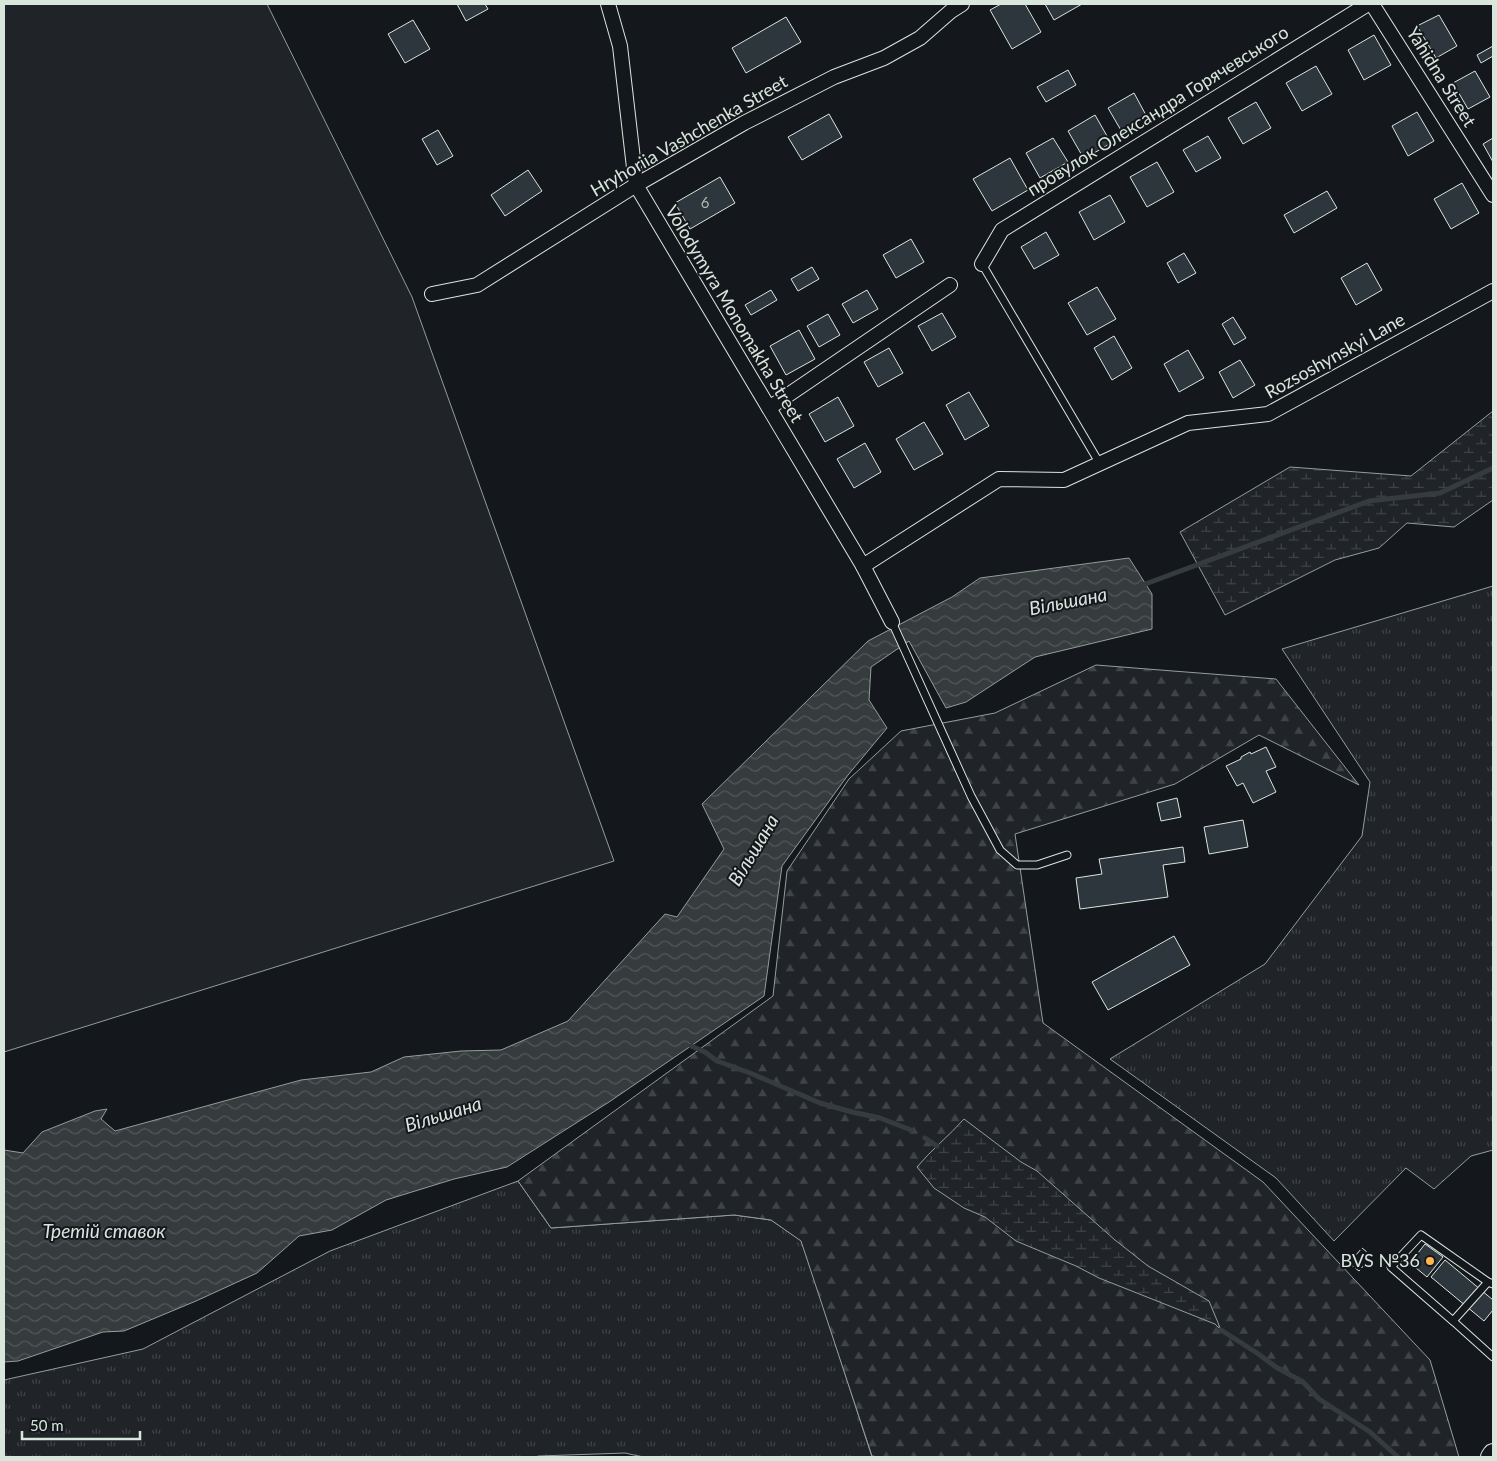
<svg xmlns="http://www.w3.org/2000/svg" width="1497" height="1461" font-family="Lato,sans-serif">
<style>
.grass{fill:url(#grass-tufts);stroke:#939e99}
.forest{fill:url(#forest-firs);stroke:#939e99}
.wetland{fill:url(#wetland-marsh);stroke:#939e99}
.garden{fill:#202428;stroke:#939e99}
.water{fill:url(#water-waves);stroke:#939e99}
.lines{fill:none;stroke-linecap:round;stroke-linejoin:round}
.stream{stroke:#363b3e;stroke-width:5}
.building{fill:#2c363c;stroke:#d8e6dc}
.lane-casing{stroke:#d8e6dc;stroke-width:9}
.street-casing{stroke:#d8e6dc;stroke-width:16}
.secondary-casing{stroke:#d8e6dc;stroke-width:22}
.lane{stroke:#14181c;stroke-width:7}
.street{stroke:#14181c;stroke-width:14}
.secondary{stroke:#14181c;stroke-width:20}
.fence{stroke:#d8e6dc;stroke-width:1;stroke-dasharray:6 2.5;stroke-linecap:butt}
.poi-dot{fill:#ffb74d;stroke:#14181c;stroke-width:2}
.labels{text-anchor:middle;stroke-width:4;stroke-linejoin:round;paint-order:stroke}
.number-label{font-size:15px;fill:#adbab4}
.street-label{font-size:18px;fill:#d8e6dc;stroke:#14181c}
.poi-label{font-size:18px;fill:#d8e6dc;stroke:#14181c;text-anchor:end}
.water-label{font-size:19px;font-style:italic;fill:#d8e6dc;stroke:#14181c}
</style>
<defs>
<pattern id="grass-tufts" width="24" height="20" patternUnits="userSpaceOnUse" patternTransform="scale(1.25)"><rect width="24" height="20" fill="#202428"/><path d="M3 7l-1-3M5 7V3M7 7l1-3M15 17l-1-3M17 17v-4M19 17l1-3" fill="none" stroke="#404447"/></pattern>
<pattern id="forest-firs" width="22" height="20" patternUnits="userSpaceOnUse" patternTransform="scale(1.25)"><rect width="22" height="20" fill="#202428"/><path d="M5 1l3.5 6h-7zM16 11l3.5 6h-7z" fill="#404447"/></pattern>
<pattern id="wetland-marsh" width="20" height="14" patternUnits="userSpaceOnUse" patternTransform="scale(1.25)"><rect width="20" height="14" fill="#202428"/><path d="M1 5h8M5 5V1M11 12h8M15 12V8" fill="none" stroke="#404447"/></pattern>
<pattern id="water-waves" width="16" height="10" patternUnits="userSpaceOnUse" patternTransform="scale(1.25)"><rect width="16" height="10" fill="#363b3e"/><path d="M0 5q4-4 8 0t8 0" fill="none" stroke="#525759"/></pattern>
</defs>
<rect width="100%" height="100%" fill="#14181c"/>
<g class="grass">
<polygon points="1493,586 1493,1150 1471,1156 1434,1189 1406,1168 1334,1241 1276,1178 1110,1059 1265,964 1362,836 1370,782 1282,649"/>
<polygon points="518,1181 551,1228 734,1215 771,1220 802,1241 872,1457 643,1457 625,1453 539,1456 534,1457 4,1457 4,1380 143,1349 330,1251"/>
</g>
<polygon class="forest" points="1096,665 1276,679 1359,785 1259,735 1175,784 1015,834 1043,1023 1263,1182 1430,1360 1459,1457 879,1457 872,1456 801,1241 771,1220 734,1215 551,1228 518,1181 773,996 787,871 849,779 901,731 995,713"/>
<g class="wetland">
<polygon points="1493,411 1493,500 1454,527 1407,523 1379,548 1335,560 1225,615 1180,532 1290,467 1411,476"/>
<path d="M 964,1119 L 1021,1162 L 1037,1171 L 1115,1240 L 1148,1266 L 1209,1301 L 1221,1330 L 1215,1324 L 1099,1278 L 1076,1266 L 1016,1241 L 985,1217 L 964,1208 L 934,1188 L 917,1167 C 931,1150 949,1136 964,1119 Z"/>
</g>
<polygon class="garden" points="4,4 267,4 412,297 614,861 4,1052"/>
<polygon class="water" points="1129,558 1152,594 1152,629 1035,657 966,702 946,708 909,641 871,667 869,700 887,728 848,775 782,866 764,996 609,1102 507,1167 454,1179 386,1200 332,1230 299,1236 257,1273 196,1301 124,1331 103,1332 18,1361 4,1362 4,1150 23,1153 42,1132 95,1111 107,1109 101,1119 115,1131 301,1080 371,1072 404,1057 461,1051 501,1050 568,1021 665,914 677,917 724,849 702,804 868,641 952,597 980,578"/>
<g class="lines">
<g class="stream">
<polyline points="1140,586 1369,501 1440,493 1493,468"/>
<polyline points="691,1046 705,1052 717,1061 750,1073 820,1103 852,1112 880,1118 911,1130"/>
<polyline points="925,1138 937,1146"/>
<polyline points="1221,1330 1257,1353 1276,1367 1303,1382 1319,1399 1370,1432 1398,1457"/>
</g>
</g>
<g class="building">
<polygon points="457,4 485,4 488,9 466,21"/>
<polygon points="1001,4 1025,4 1041,32 1012,49 990,10"/>
<polygon points="1045,4 1082,4 1054,20"/>
<polygon points="1439,15 1457,46 1436,58 1417,26"/>
<polygon points="786,17 801,42 746,73 732,48"/>
<polygon points="413,20 430,49 405,63 388,34"/>
<polygon points="1374,35 1391,65 1364,80 1348,50"/>
<polygon points="1493,46 1493,56 1481,63 1477,55"/>
<polygon points="1316,66 1332,94 1302,111 1286,83"/>
<polygon points="1068,70 1076,85 1046,102 1037,87"/>
<polygon points="1475,71 1490,97 1468,109 1453,83"/>
<polygon points="1134,93 1147,117 1122,132 1108,108"/>
<polygon points="1256,102 1271,128 1243,144 1228,118"/>
<polygon points="1417,112 1434,141 1408,156 1392,126"/>
<polygon points="829,114 842,137 802,160 788,137"/>
<polygon points="1095,115 1111,143 1084,159 1068,131"/>
<polygon points="438,130 453,156 437,165 422,139"/>
<polygon points="1208,136 1221,158 1196,172 1183,150"/>
<polygon points="1053,138 1068,162 1040,178 1026,153"/>
<polygon points="1493,138 1493,162 1483,144"/>
<polygon points="1010,158 1028,190 992,211 973,179"/>
<polygon points="1157,162 1174,192 1147,207 1130,177"/>
<polygon points="528,170 542,191 505,216 491,195"/>
<polygon points="720,177 735,203 690,229 675,203"/>
<polygon points="1462,183 1479,213 1451,229 1434,199"/>
<polygon points="1327,191 1337,208 1294,233 1284,215"/>
<polygon points="1110,195 1125,222 1094,240 1079,212"/>
<polygon points="1046,232 1059,255 1034,269 1021,247"/>
<polygon points="911,239 924,262 896,278 883,255"/>
<polygon points="1184,253 1196,273 1178,283 1167,263"/>
<polygon points="1367,263 1382,290 1356,305 1341,278"/>
<polygon points="812,267 819,279 798,291 791,279"/>
<polygon points="1097,287 1116,319 1087,335 1068,303"/>
<polygon points="771,290 777,300 751,315 745,305"/>
<polygon points="867,290 878,309 853,323 842,304"/>
<polygon points="942,313 956,337 932,351 918,326"/>
<polygon points="828,314 840,335 819,347 807,326"/>
<polygon points="1233,317 1246,338 1234,345 1222,324"/>
<polygon points="799,330 815,359 786,375 770,346"/>
<polygon points="1114,336 1132,368 1112,380 1094,348"/>
<polygon points="889,348 903,373 878,387 864,362"/>
<polygon points="1188,350 1204,378 1179,392 1164,364"/>
<polygon points="1240,360 1255,385 1233,398 1219,372"/>
<polygon points="969,392 989,426 965,440 946,405"/>
<polygon points="838,397 854,426 825,442 809,414"/>
<polygon points="924,422 943,454 914,470 896,439"/>
<polygon points="865,443 881,472 854,488 837,459"/>
<polygon points="1266,747 1276,767 1266,771 1276,792 1253,803 1243,783 1237,786 1226,766 1241,759 1241,757 1250,752 1251,754"/>
<polygon points="1177,798 1181,817 1161,821 1157,803"/>
<polygon points="1243,820 1248,847 1209,854 1204,827"/>
<polygon points="1183,847 1185,862 1163,865 1168,897 1080,909 1076,878 1102,874 1099,859"/>
<polygon points="1174,936 1190,965 1108,1010 1092,982"/>
<polygon points="1425,1244 1443,1257 1427,1277 1410,1263"/>
<polygon points="1445,1260 1493,1300 1493,1310 1484,1321 1431,1277"/>
</g>
<g class="lines">
<defs>
<g id="lane">
<polyline points="982,264 1100,464"/>
<polyline points="892,622 971,796 1000,850 1017,865 1037,865 1067,855"/>
<polyline points="1493,1284 1488,1282 1453,1321 1493,1357"/>
<polyline points="1453,1321 1391,1267 1421,1235 1488,1282"/>
</g>
<g id="street">
<polyline points="608,4 620,46 636,185 863,566 892,622"/>
<polyline points="1372,4 1493,195"/>
<polyline points="982,264 1002,230 1368,4"/>
<polyline points="432,294 477,285 636,185 744,123 834,77 884,58 920,38 951,11 962,4"/>
<polyline points="769,408 950,285"/>
<polyline points="863,566 999,479 1064,480 1188,423 1268,414 1493,291"/>
</g>
<polyline id="secondary" points="1491,1457 1493,1454"/>
</defs>
<use href="#lane" class="lane-casing"/>
<use href="#street" class="street-casing"/>
<use href="#secondary" class="secondary-casing"/>
<use href="#lane" class="lane"/>
<use href="#street" class="street"/>
<use href="#secondary" class="secondary"/>
<polyline class="fence" points="1371,1257 1359,1271 1349,1263 1362,1248 1372,1256"/>
</g>
<circle class="poi-dot" cx="1430" cy="1261" r="5"/>
<g class="labels">
<g class="number-label">
<text x="705" y="208">6</text>
</g>
<g class="street-label">
<text transform="translate(1441 77) rotate(58)" y="6">Yahidna Street</text>
<text transform="translate(1158 111) rotate(-32)" y="6">провулок Олександра Горячевського</text>
<text transform="translate(689 136) rotate(-30)" y="6">Hryhoriia Vashchenka Street</text>
<text transform="translate(734 314) rotate(59)" y="6">Volodymyra Monomakha Street</text>
<text transform="translate(1335 356) rotate(-29)" y="6">Rozsoshynskyi Lane</text>
</g>
<g class="poi-label">
<text x="1420" y="1267">BVS №36</text>
</g>
<g class="water-label">
<text transform="translate(1068 601) rotate(-11)" y="7">Вільшана</text>
<text transform="translate(753 850) rotate(-59)" y="7">Вільшана</text>
<text transform="translate(443 1114) rotate(-17)" y="7">Вільшана</text>
<text x="104" y="1238">Третій ставок</text>
</g>
</g>
<rect width="1497" height="1461" fill="none" stroke="#d8e6dc" stroke-width="10"/>
<path d="M22 1431v8h118v-8" fill="none" stroke="#d8e6dc" stroke-width="2.5"/>
<text x="30" y="1431" font-size="15" fill="#d8e6dc" stroke="#14181c" stroke-width="4" paint-order="stroke">50 m</text>
</svg>
